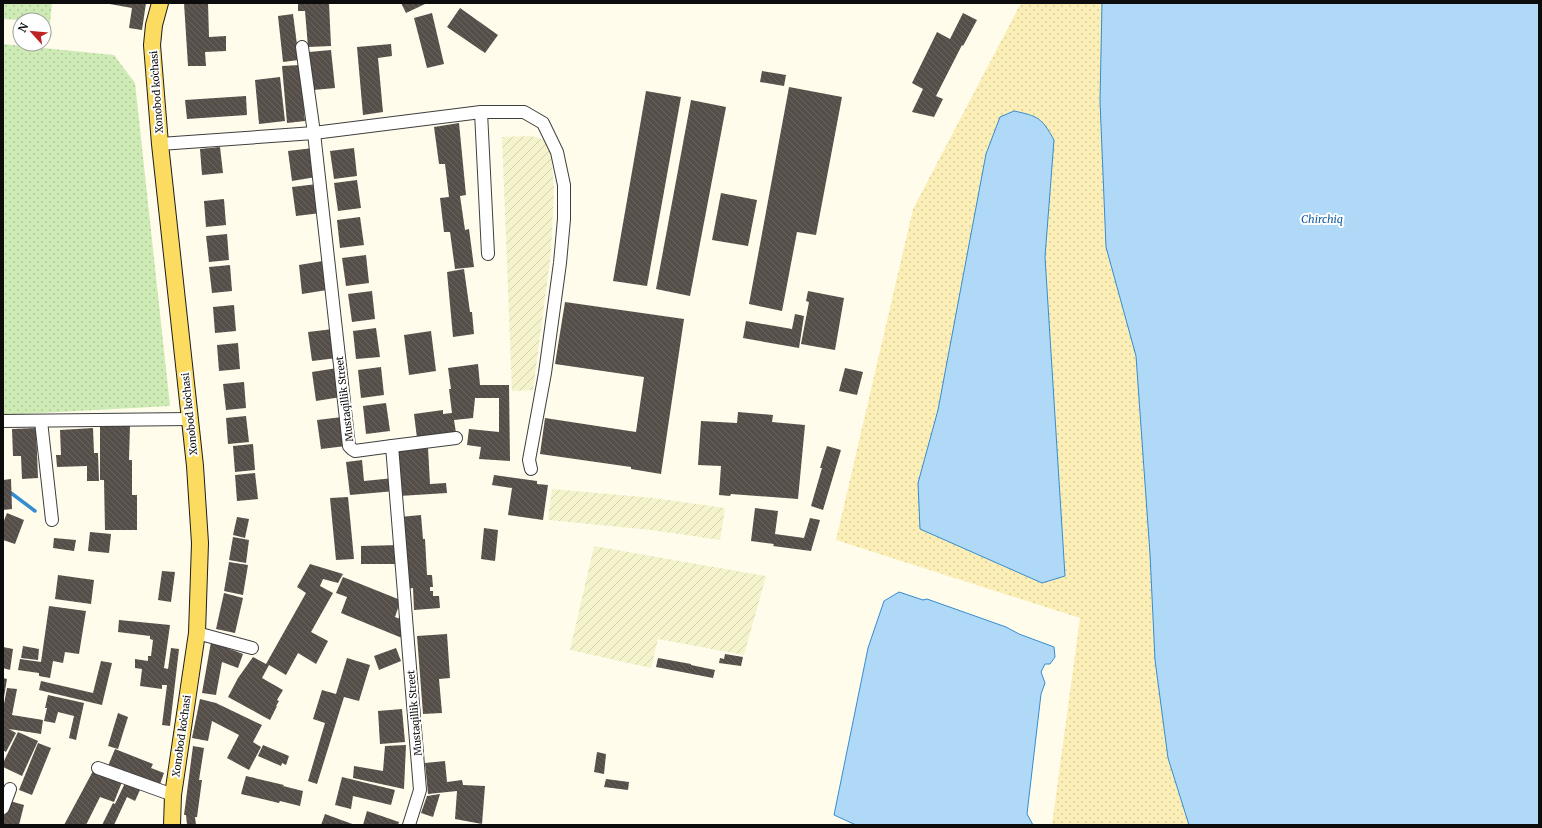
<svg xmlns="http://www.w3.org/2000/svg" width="1542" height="828" font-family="Merriweather,serif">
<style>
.farmland{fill:url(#farmland-furrows)}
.grass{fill:url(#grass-dots)}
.sand{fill:url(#sand-dots)}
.water{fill:#b0d9f7;stroke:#358ccf}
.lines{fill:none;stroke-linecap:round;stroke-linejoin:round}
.stream{stroke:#358ccf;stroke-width:3.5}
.building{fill:url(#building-back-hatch)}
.minor-casing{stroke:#3f3f3f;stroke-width:14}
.major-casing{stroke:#1d1d1d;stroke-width:18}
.minor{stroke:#fff;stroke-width:12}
.major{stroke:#fbdc60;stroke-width:16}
.labels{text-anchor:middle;stroke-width:4;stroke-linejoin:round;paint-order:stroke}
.street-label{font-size:10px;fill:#0c0c0c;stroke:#fff}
.water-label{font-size:11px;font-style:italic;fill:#145da0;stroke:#fff}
</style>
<defs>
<pattern id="farmland-furrows" width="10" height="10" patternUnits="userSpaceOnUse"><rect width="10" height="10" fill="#f5f3cc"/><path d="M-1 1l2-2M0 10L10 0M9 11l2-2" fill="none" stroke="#d1cfae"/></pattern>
<pattern id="grass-dots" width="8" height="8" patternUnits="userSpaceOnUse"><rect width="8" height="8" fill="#ceeab5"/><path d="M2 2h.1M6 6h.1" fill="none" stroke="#b0c89a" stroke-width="1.8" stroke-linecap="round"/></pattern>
<pattern id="sand-dots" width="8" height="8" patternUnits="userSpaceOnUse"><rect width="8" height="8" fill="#fbefb7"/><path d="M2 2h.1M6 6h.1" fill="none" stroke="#d6cc9c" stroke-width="1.8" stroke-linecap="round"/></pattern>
<pattern id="building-back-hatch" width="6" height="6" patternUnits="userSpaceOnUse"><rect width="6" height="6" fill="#554e49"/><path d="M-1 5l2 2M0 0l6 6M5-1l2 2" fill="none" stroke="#68635f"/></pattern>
</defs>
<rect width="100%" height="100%" fill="#fffcec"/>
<g class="farmland">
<polygon points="531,136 547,141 551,152 554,189 551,252 533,390 512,391 502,137"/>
<polygon points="552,489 654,498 725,508 720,540 651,530 548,520"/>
<polygon points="594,546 766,576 744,655 658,639 651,668 570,650"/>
</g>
<g class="grass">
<polygon points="3,3 52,3 50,23 44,23 44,20 20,20 3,19"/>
<polygon points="3,44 114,55 135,83 170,406 3,415"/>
</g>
<polygon class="sand" points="1021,3 1406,3 1539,825 1052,825 1080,618 836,540 913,209"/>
<g class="water">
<polygon points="1102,3 1539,3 1539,825 1189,825 1168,758 1155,660 1150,554 1136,356 1106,247 1100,101"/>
<path d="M 1014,111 C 1038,116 1042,118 1054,140 L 1045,257 L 1065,576 L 1042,583 L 920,529 L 918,483 L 938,410 L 986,154 L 1000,117 Z"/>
<polygon points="899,592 923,600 927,599 1006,627 1019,634 1054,647 1055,657 1050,664 1045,664 1041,672 1045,683 1041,694 1027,814 1033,825 856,825 834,815 868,648 884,601"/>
</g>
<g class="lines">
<polyline class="stream" points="3,487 35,511"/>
</g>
<g class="building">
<polygon points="104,3 146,3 142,30 129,28 132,8"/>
<polygon points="184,3 208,3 209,37 226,36 226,51 205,52 206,66 188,66"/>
<polygon points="298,3 329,3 331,46 308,47 305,11 298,11"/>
<polygon points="401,3 424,3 425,4 406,13"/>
<polygon points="460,8 498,35 485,53 447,27"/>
<polygon points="432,13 444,64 427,68 414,18"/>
<polygon points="963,13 977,20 963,46 962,45 936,96 943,99 934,117 912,112 923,89 912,83 937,32 950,39"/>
<polygon points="293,14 299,60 283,62 278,16"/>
<polygon points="391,44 392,56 378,58 383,112 363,115 357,47"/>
<polygon points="331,50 335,88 313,90 309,52"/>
<polygon points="300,65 305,121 287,123 282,66"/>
<polygon points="762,71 786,75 784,86 760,82"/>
<polygon points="280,77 285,121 259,124 255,80"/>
<polygon points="789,87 842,97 816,235 797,232 782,311 749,304"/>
<polygon points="646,91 681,97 647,286 613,281"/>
<polygon points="246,96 247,115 187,119 185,100"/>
<polygon points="691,100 726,107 690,296 656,289"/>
<polygon points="459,123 466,195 460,196 465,230 469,229 474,267 455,269 450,232 444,232 440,198 449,197 445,164 439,164 434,127"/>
<polygon points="220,147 223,173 202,175 200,149"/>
<polygon points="313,148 316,177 292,181 288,151"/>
<polygon points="354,148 357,176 334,179 330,151"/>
<polygon points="357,180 361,208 338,211 334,183"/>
<polygon points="317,184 321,213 296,216 292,187"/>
<polygon points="721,193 757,200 748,246 712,240"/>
<polygon points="224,199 226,225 206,227 204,201"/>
<polygon points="360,217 364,245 340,248 337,220"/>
<polygon points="227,234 229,260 209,262 206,236"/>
<polygon points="366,255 369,283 346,286 342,258"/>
<polygon points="323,261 327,290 302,294 299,265"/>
<polygon points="230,265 232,291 212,293 209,267"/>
<polygon points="464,269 470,312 472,312 474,334 453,337 447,272"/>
<polygon points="372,291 375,319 352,322 348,294"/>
<polygon points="808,291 844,298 835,350 801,344 809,302 806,301"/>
<polygon points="565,302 684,319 661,474 631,469 631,467 540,454 545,418 636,432 644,377 555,364"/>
<polygon points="234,305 236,331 215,333 213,307"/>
<polygon points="795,314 804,316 799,348 743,338 746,321 792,329"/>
<polygon points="376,328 380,357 356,359 353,331"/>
<polygon points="333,329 337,358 312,361 308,332"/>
<polygon points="431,331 436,371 409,375 404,335"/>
<polygon points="238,343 240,369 219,371 217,345"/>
<polygon points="478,364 480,385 476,385 509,385 510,461 479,459 481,447 467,445 469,429 499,432 499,398 475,398 473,418 454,420 456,433 417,438 414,414 443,410 443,414 452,413 449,389 451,389 448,368"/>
<polygon points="381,367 384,395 361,398 358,370"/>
<polygon points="337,368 341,397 316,401 312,372"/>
<polygon points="845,368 863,372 857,395 839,391"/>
<polygon points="244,382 246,408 226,410 223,384"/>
<polygon points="386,403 390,431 366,434 363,406"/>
<polygon points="738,412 773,415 772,422 805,425 798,499 731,494 730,496 719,495 721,466 698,465 701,421 737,423"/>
<polygon points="246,416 249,442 228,444 226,418"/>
<polygon points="342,417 346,446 321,449 317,420"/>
<polygon points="100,425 130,425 129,460 132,460 132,495 137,495 137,530 105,530 104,480 100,480"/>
<polygon points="36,428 38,478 22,479 21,456 13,456 12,429"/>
<polygon points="93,428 94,453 98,453 99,481 87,481 87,466 57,467 56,455 61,455 60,430"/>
<polygon points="253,444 255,470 235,472 233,446"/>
<polygon points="827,446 841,450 823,510 811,506 822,468 820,468"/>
<polygon points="416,447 417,449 428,448 430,484 446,483 447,493 399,496 397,448"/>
<polygon points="362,460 364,481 394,478 395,491 350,495 346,462"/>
<polygon points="255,473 258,499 237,501 235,475"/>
<polygon points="494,475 537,481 537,484 548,485 543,520 508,515 512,488 492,485"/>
<polygon points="11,479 12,509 3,510 3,480"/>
<polygon points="348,497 354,559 336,560 330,498"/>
<polygon points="755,508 778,511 775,534 804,538 810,518 820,520 811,551 773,546 774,544 751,541"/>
<polygon points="7,513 24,520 15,544 3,540 3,523"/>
<polygon points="421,515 423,539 425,539 427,575 432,575 433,587 430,587 430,591 433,591 433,596 439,596 440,608 414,610 413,588 406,589 400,517"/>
<polygon points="237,517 249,519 245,538 233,535"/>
<polygon points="484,528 498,530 495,561 481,559"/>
<polygon points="90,532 111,534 109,553 88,551"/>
<polygon points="233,537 249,540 246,563 229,560"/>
<polygon points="54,538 76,540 74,551 53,548"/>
<polygon points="399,545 399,564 361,564 361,546"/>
<polygon points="229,562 248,565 243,595 224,591"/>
<polygon points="310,564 343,574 338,583 323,579 320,586 333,593 311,632 328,641 316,664 298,653 286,675 269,665 262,678 283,690 277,700 279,701 276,706 277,706 270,720 228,697 238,678 253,657 266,664 306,593 297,587"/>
<polygon points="162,571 175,572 171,602 158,600"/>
<polygon points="58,575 94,580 91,604 55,599"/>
<polygon points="343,577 398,599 398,608 395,617 403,620 402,638 341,613 347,597 336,593"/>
<polygon points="224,593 243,598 235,633 216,629"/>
<polygon points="49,606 86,611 79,654 65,652 63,663 53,661 50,678 39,676 39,673 18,670 20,659 41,662"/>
<polygon points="119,620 170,625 164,668 168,669 171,648 179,649 170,726 162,725 167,685 162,685 162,689 140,686 142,669 135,668 135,659 148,661 148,656 151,656 153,640 150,639 150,636 118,632"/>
<polygon points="447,634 450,678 439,679 442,713 423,714 417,636"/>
<polygon points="211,642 243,654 238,668 222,662 216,695 202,693"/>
<polygon points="23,646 39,649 38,660 21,658"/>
<polygon points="3,647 13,649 10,670 3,668"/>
<polygon points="396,648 401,661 379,670 374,656"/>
<polygon points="725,654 743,657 741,666 719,663 720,658 724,659"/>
<polygon points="347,658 370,665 359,701 344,697 317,784 308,781 325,723 313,719 322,690 336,694"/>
<polygon points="658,658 691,664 691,665 715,670 713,678 656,667"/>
<polygon points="101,661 112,663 102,705 39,690 41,681 93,693"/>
<polygon points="3,678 7,679 4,697 3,696"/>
<polygon points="7,688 17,689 12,715 43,720 41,734 9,729 16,733 6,752 3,750 3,709"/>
<polygon points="48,695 84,703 76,740 69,738 74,716 58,712 55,723 44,721 47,708 45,708"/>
<polygon points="200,699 216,703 262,725 253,742 261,747 249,770 227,758 239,735 212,721 208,741 192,738"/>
<polygon points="402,709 405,742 380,744 378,711"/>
<polygon points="118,713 128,717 118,749 108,746"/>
<polygon points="18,732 38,741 22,776 3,767 3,763"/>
<polygon points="38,743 51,748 32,795 19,790"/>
<polygon points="263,745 289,756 286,765 282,763 281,766 258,756"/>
<polygon points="406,745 404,789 353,778 354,766 383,771 385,746"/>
<polygon points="193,746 204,748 199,780 202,780 197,817 195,817 196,825 187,825 186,815 184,815"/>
<polygon points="115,749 153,764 151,768 164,773 159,787 108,766"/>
<polygon points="597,752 606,754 604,774 594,772"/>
<polygon points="445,761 447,782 462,780 463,785 485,786 482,824 455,819 457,791 428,794 425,763"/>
<polygon points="93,771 122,782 114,802 100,797 86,825 64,825"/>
<polygon points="246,776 284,785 283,786 303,791 300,806 280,801 279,803 241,794"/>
<polygon points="342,777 395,790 391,805 353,796 351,809 335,805"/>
<polygon points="606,779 629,782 628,790 604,787"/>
<polygon points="125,783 140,790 135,801 127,797 114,825 102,825 113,803 115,804"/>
<polygon points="440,794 433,817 421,813 427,796"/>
<polygon points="10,801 24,805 19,825 3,825 3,818"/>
<polygon points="367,811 399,822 398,825 363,825"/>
<polygon points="325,814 355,825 321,825"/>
</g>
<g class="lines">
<defs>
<g id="minor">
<polyline points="302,47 314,133 349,446 352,449 355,451 392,446 420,790 409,825"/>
<polyline points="481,112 488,254"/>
<polyline points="160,144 314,133 481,112 524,112 543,123 557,152 564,185 564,219 560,263 545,373 529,460 531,469"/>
<polyline points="3,421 190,419"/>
<polyline points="41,421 52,520"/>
<polyline points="392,446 456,438"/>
<polyline points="197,633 252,648"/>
<polyline points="98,768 173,795"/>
<polyline points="3,808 10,789"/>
</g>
<polyline id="major" points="160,3 154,25 152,45 160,144 195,466 200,543 197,633 173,795 172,825"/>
</defs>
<use href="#minor" class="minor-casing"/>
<use href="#major" class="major-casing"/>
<use href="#minor" class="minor"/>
<use href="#major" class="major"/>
</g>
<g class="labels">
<g class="street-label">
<text transform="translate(156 92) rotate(-94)" y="4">Xonobod koʻchasi</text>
<text transform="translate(344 399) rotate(-97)" y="4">Mustaqillik Street</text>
<text transform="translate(189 414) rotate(-96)" y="4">Xonobod koʻchasi</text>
<text transform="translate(414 713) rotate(-95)" y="4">Mustaqillik Street</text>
<text transform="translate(181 736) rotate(-82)" y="4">Xonobod koʻchasi</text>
</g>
<g class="water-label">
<text x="1322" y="223">Chirchiq</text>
</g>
</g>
<rect width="1542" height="828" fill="none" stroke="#0c0c0c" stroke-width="8"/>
<g transform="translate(32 32) rotate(297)"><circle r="19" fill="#ffffff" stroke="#9e9e9e"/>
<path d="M0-3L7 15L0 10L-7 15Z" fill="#bf2223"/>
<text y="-6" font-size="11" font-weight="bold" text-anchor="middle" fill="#0c0c0c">N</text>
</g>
</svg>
